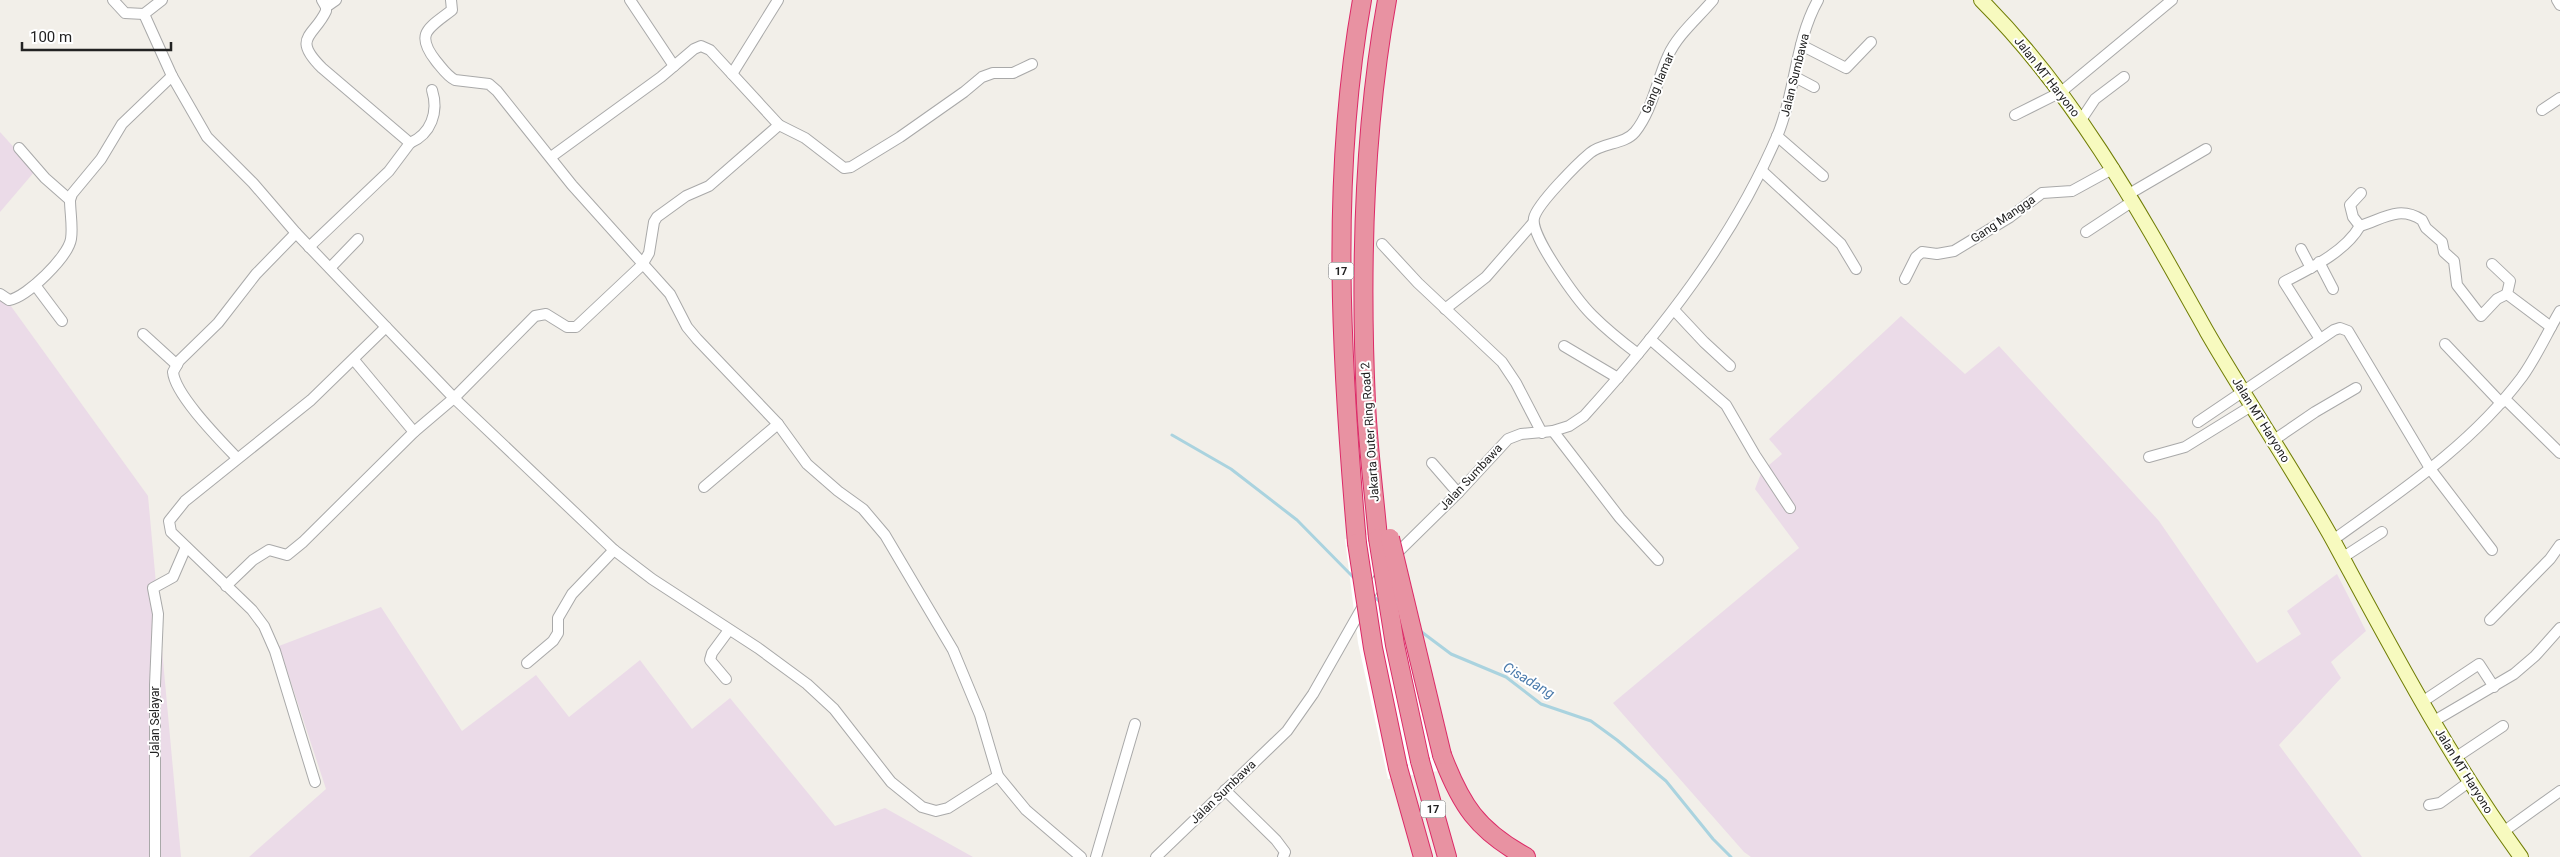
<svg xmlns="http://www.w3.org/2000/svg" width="2560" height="857" font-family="Roboto,sans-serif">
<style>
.industrial{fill:#ebdbe8}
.pier{fill:#fff}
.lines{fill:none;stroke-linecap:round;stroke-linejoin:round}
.stream{stroke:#aad3df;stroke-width:3}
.minor-casing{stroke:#a9a9a9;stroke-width:12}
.secondary-casing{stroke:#707d05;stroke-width:16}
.motorway-casing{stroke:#dc2a67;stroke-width:20}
.minor{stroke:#fff;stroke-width:10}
.secondary{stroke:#f7fabf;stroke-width:14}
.motorway{stroke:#e892a2;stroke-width:18}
.motorway-bridge-casing{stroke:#dc2a67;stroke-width:20;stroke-linecap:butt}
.motorway-bridge{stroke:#e892a2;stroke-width:18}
.labels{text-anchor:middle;stroke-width:4;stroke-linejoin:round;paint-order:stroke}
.shield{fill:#fff;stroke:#646464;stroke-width:1}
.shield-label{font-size:11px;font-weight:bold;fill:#222}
.street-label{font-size:12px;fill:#222;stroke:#fff}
.water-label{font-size:14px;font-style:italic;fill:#4a7aab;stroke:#fff}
</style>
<rect width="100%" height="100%" fill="#f2efe9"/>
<g class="industrial">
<polygon points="0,132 35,171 0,212"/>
<polygon points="0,291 148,496 181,857 0,857"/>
<polygon points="1901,316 1965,374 1999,346 2159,521 2257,663 2301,634 2287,611 2337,574 2366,631 2331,662 2341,678 2279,745 2362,857 1751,857 1744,852 1613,703 1799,548 1755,489 1762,471 1782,454 1769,439"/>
<polygon points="381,607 462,731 536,675 569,717 640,660 692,729 730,698 835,826 885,808 973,857 249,857 326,789 279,646"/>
</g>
<polygon class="pier" points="1396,530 1451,769 1388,779 1358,643 1345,539"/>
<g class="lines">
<g class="stream">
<polyline points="1172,435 1231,469 1297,520 1355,579"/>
<polyline points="1371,595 1382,603"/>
<polyline points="1419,630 1451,654 1506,677 1541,704 1591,721 1617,740 1666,781 1713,839 1731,857"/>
</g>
<defs>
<g id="minor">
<polyline points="113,0 125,13 144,14"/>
<polyline points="162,0 144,14 172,76 207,137 253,183 296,233 454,398 614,550 652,579 758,648 807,684 834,709 891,782 922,807 936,811 948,808 998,776"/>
<path d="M 451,0 L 452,10 C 429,28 414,33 436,61 C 442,68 447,76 455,80 L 489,84 L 497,91 L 572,185 L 670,294 L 687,327 L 697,339 L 778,424 L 807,464 L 838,491 L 863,509 L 885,535 L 953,650 L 980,715 L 998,776 L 1026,810 L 1081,857"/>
<polyline points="630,0 674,66"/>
<polyline points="2557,0 2560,5"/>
<polyline points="326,7 336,0"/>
<polyline points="1801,45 1846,68 1871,42"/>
<polyline points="732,74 778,0"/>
<polyline points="1795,77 1814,87"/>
<polyline points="2542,110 2560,98"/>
<polyline points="2015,115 2061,92 2172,0"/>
<polyline points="2081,120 2095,99 2124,77"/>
<polyline points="1777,136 1823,176"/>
<path d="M 410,143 C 431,134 439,112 432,90"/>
<polyline points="19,148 45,178 70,200"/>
<polyline points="551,157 661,77 694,49 701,46 710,50 779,125 805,138 844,168 851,167 900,137 964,92 982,77 993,73 1013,73 1032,64"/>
<polyline points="1762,171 1841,244 1856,269"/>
<path d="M 2361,193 L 2350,205 L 2353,217 L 2360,226 C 2383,219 2399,205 2422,220 L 2426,228 L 2442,242 L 2444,252 L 2454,261 L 2457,285 L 2481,316 L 2497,299 L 2507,294"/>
<polyline points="2129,194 2206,149"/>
<polyline points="2086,232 2133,201"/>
<polyline points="1382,244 1418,283 1502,362 1516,383 1542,433"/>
<path d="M 309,247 L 389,171 L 410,143 L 322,68 C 291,37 314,37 326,11 L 326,7 L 322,0"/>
<polyline points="2301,249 2311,268"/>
<polyline points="2319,262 2333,289"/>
<polyline points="2492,264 2510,281 2507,294 2551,327"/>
<polyline points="330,268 358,239"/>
<polyline points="1905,279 1916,257 1922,252 1937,254 1954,251 2010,217 2042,193 2072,191 2114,168"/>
<polyline points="35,285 62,321"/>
<path d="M 0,294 L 9,300 C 27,297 68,257 71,239 C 73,227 70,212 70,200 L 72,194 L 101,159 L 122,124 L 172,76"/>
<polyline points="1445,309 1486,277 1533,223"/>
<polyline points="1674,310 1704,342 1730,366"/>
<polyline points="143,334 177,365"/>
<polyline points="1650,339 1726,405 1755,455 1790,508"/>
<path d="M 2320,339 L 2284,282 C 2311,268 2345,252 2360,226"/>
<polyline points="2445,344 2501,403"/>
<polyline points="1564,346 1618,378"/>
<path d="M 1638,354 C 1622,342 1606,329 1592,315 C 1578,301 1530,236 1534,218 C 1537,204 1578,163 1590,153 C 1603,142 1624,145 1635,132 C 1652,111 1657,80 1668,56 C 1677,35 1699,17 1713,0"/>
<polyline points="354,360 414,432"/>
<polyline points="2505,399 2560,453"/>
<polyline points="2198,422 2334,330 2340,328 2348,331 2431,470 2492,550"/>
<polyline points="1553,431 1620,518 1658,560"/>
<polyline points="2274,440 2315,412 2356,388"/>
<polyline points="2149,457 2185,447 2253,405"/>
<path d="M 237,458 C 221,441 175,395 173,372 L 179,361 L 218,323 L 256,274 L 296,233"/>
<polyline points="1432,463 1458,493"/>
<polyline points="704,487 778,424"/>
<path d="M 2333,540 C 2401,491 2471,445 2522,377 C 2537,356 2547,333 2560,311"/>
<path d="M 1393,557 L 1458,493 L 1508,439 L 1521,434 L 1553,431 L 1569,426 L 1584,416 C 1661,331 1733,240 1778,134 C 1796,90 1795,41 1818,0"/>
<polyline points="2342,558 2382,532"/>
<polyline points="226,586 253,560 269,550 287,555 303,542 414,432 454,398 535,316 546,314 567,327 576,327 642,265 649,253 654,222 657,217 686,196 709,186 779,125"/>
<polyline points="2490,620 2550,559 2560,545"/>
<polyline points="527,663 553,641 558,633 558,618 572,594 614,550"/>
<polyline points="726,679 710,660 712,653 729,630"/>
<polyline points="2422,702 2479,664 2494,687"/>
<polyline points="2434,721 2514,674 2535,656 2560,628"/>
<polyline points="2455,758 2503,726"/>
<polyline points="315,782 275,651 264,626 252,610 171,532 169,521 185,501 311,400 386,327"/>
<polyline points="1225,790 1276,840 1285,852 1283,857"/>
<polyline points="2429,805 2440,803 2469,782"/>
<polyline points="2503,832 2560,791"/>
<polyline points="155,857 155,685 158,614 153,588 173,577 186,547"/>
<polyline points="1096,857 1135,724"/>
<polyline points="1156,857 1287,731 1313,694 1383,571"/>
</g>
<path id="secondary" d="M 1981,0 C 2077,96 2141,214 2207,332 C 2248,403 2294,470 2334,542 C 2392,649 2449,758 2521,857"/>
<g id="motorway">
<path d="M 1378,538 C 1374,493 1368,448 1366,403 C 1360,269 1363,132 1387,0"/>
<path d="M 1357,543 C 1341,362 1330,179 1362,0"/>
<path d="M 1442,755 C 1461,805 1477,830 1526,857"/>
<polyline points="1420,761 1447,857"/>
<polyline points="1398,768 1423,857"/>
</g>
</defs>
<use href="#minor" class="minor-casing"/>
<use href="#secondary" class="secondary-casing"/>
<use href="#motorway" class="motorway-casing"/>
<use href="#minor" class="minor"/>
<use href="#secondary" class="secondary"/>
<use href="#motorway" class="motorway"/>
<defs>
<g id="motorway-bridge">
<polyline points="1378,538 1395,645 1420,761"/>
<polyline points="1390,538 1442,755"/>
<polyline points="1357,543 1373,648 1398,768"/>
</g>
</defs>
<use href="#motorway-bridge" class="motorway-bridge-casing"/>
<use href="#motorway-bridge" class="motorway-bridge"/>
</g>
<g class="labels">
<g class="shield">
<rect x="1328.5" y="262.5" width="25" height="17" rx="4"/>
<rect x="1420.5" y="800.5" width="25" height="17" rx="4"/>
</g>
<g class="shield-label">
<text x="1341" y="275">17</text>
<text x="1433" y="813">17</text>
</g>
<g class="street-label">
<text transform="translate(1795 75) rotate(-76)" y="4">Jalan Sumbawa</text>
<text transform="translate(2047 77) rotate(52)" y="4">Jalan MT Haryono</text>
<text transform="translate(1658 83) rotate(-67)" y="4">Gang Ilamar</text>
<text transform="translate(2003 219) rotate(-34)" y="4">Gang Mangga</text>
<text transform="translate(2261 420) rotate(58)" y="4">Jalan MT Haryono</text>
<text transform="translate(1370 432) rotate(-94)" y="4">Jakarta Outer Ring Road 2</text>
<text transform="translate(1471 477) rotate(-47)" y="4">Jalan Sumbawa</text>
<text transform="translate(155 722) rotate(-90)" y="4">Jalan Selayar</text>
<text transform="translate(2464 771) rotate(58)" y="4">Jalan MT Haryono</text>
<text transform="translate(1223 792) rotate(-44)" y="4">Jalan Sumbawa</text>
</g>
<g class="water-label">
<text transform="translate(1529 680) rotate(31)" y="5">Cisadang</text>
</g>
</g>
<path d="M22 42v8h149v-8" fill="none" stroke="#222222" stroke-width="2.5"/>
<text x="30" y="42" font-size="15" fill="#222222" stroke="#ffffff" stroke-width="4" paint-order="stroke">100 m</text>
</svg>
